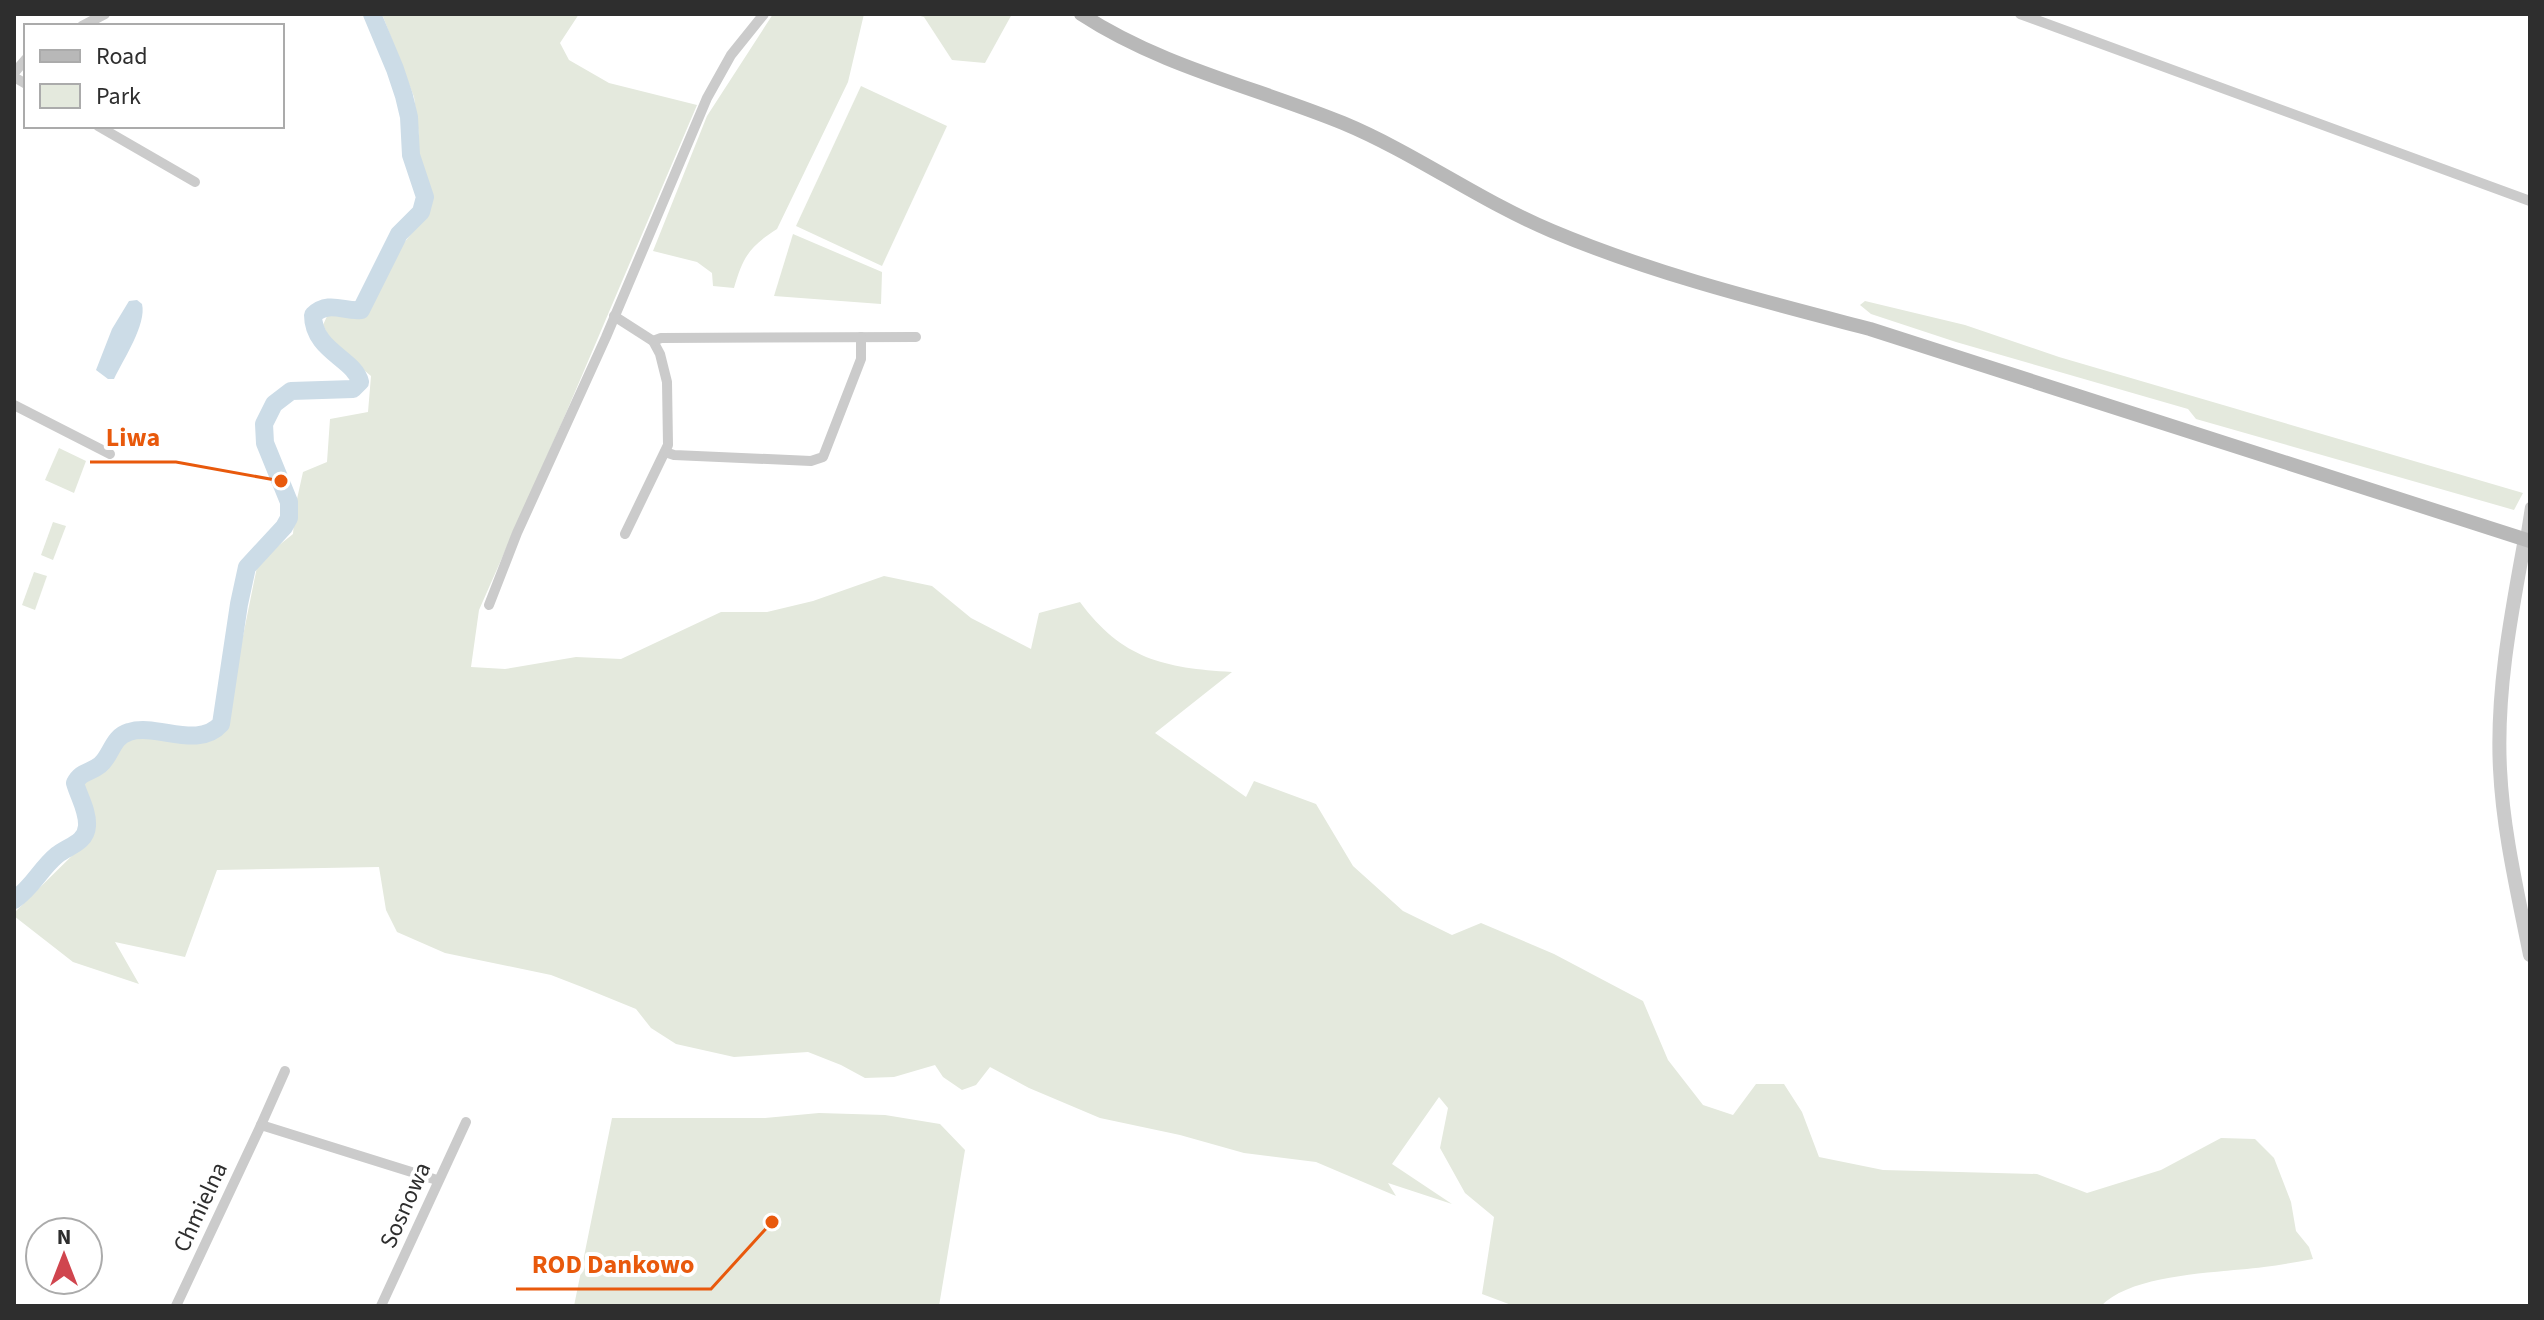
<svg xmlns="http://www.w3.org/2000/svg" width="2544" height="1320" font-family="'Source Sans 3',sans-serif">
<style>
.green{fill:#e4e9dd}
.water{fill:#ccdce7}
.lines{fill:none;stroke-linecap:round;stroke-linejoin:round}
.river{stroke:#ccdce7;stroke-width:18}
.minor{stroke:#cbcbcb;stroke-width:10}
.tertiary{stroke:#cbcbcb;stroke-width:14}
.secondary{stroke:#b8b8b8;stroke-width:14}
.labels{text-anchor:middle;stroke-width:8;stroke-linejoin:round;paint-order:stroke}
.street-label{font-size:24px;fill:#2e2e2e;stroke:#fff}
.leader{fill:none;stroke:#e8590c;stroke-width:3}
.callout-dot{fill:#e8590c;stroke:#fff;stroke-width:3}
.callout-label{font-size:26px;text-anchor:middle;font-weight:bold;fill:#e8590c;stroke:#fff;stroke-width:8;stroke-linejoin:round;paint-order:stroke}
</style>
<rect width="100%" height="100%" fill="#fff"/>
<g class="green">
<path d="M 382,14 L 579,14 L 560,43 L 569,60 L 609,83 L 697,105 L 566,413 L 479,610 L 471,667 L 505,669 L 576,657 L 621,659 L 721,612 L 767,612 L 813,601 L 884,576 L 932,586 L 971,618 L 1031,649 L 1039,613 L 1080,602 C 1122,659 1164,668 1232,672 L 1155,733 L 1246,797 L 1254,781 L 1316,804 L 1353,866 L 1403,911 L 1452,935 L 1481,923 L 1554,954 L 1643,1001 L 1668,1060 L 1703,1105 L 1733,1115 L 1756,1084 L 1784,1084 L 1802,1112 L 1819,1157 L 1883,1170 L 2037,1174 L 2087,1193 L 2161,1170 L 2221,1138 L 2255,1139 L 2274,1158 L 2291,1202 L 2296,1231 L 2309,1247 L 2313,1259 C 2297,1262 2280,1265 2264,1267 C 2219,1273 2133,1273 2101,1306 L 1514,1306 L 1482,1294 L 1494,1217 L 1465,1193 L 1440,1148 L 1448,1108 L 1439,1097 L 1392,1164 L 1452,1204 L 1388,1183 L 1396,1196 L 1316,1162 L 1244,1153 L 1180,1135 L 1100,1118 L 1029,1088 L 990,1067 L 976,1085 L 962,1090 L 943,1077 L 935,1065 L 894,1077 L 865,1078 L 841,1065 L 808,1052 L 734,1057 L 676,1044 L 651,1028 L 636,1009 L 582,987 L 551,975 L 445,953 L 397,932 L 386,910 L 379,867 L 217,870 L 185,957 L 115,942 L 139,984 L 73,962 L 14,916 L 14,913 L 92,836 L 80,783 L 109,765 L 121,743 L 142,736 L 189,742 L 219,734 L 229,705 L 258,562 L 293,534 L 295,508 L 303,472 L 327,462 L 330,419 L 368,412 L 371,376 L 332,343 L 323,325 L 328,314 L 358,319 L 383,281 L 403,244 L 425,217 L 428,181 L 418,159 L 419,136 L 414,97 Z"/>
<path d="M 773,14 L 864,14 L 848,82 L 777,229 C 749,247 743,257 734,288 L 713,286 L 712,273 L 697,262 L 653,251 L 707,116 Z"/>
<polygon points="913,14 1012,14 985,63 952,60 924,17"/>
<polygon points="861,86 947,126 882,266 796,226"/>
<polygon points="793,234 882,272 881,304 774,296"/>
<polygon points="1865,301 1965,325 2059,357 2523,493 2514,510 2196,419 2188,409 1956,342 1871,314 1860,305"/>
<polygon points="59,448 86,461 74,493 45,480"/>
<polygon points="53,522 66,526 53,560 41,555"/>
<polygon points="34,572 47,576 35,610 22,605"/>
<polygon points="819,1113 885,1115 940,1124 965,1150 939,1306 574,1306 612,1118 765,1118"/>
</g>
<path class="water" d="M 137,300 L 142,304 C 147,324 123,360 114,379 L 108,379 L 96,370 L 112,329 L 129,301 Z"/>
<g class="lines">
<path class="river" d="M 14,900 C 33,887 40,869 57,855 C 68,846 86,843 87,826 C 88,811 79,797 75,783 C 81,771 90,773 100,765 C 112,755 112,737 129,732 C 157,723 198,750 221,724 L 239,604 L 247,567 L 284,527 L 289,518 L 289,502 L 265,443 L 264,424 L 274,404 L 291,391 L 353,389 L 360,382 C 355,359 313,351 313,315 C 329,300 344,312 361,310 L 399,234 L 421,212 L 425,197 L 411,155 L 409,117 L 404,96 L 395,69 L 372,14"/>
<g class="minor">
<polyline points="2020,14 2530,201"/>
<polyline points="82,26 105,14"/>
<polyline points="14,73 26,59"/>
<polyline points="14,77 26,84"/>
<polyline points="98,126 195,182"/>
<polyline points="614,316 653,341 660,354 667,382 668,445 625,534"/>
<polyline points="653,341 661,338 916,337"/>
<polyline points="14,405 110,454"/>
<polyline points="665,452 674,455 811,461 823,457 861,359 861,337"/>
<polyline points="2525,539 2530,507"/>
<polyline points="489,605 517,533 606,337 707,98 731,55 764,14"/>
<polyline points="261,1125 285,1071"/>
<polyline points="176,1306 261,1125 437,1180"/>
<polyline points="381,1306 466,1122"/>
</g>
<path class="tertiary" d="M 2525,539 C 2511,615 2496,692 2500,769 C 2503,832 2518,894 2530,955"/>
<path class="secondary" d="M 1081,14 C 1162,67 1255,87 1343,123 C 1415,153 1480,201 1552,231 C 1654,274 1763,301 1870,329 L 2530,541"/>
</g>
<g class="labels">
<g class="street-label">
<text transform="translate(405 1205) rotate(-66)" y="8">Sosnowa</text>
<text transform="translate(200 1207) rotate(-65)" y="8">Chmielna</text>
</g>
</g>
<path class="leader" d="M281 481L176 462H90M772 1222L711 1289H516"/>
<g class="callout-dot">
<circle cx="281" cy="481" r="8"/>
<circle cx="772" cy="1222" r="8"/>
</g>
<g class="callout-label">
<text x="133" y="446">Liwa</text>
<text x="613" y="1273">ROD Dankowo</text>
</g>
<rect width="2544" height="1320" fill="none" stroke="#2e2e2e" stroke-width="32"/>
<rect x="24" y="24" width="260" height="104" fill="#ffffff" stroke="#ababab" stroke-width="2"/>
<rect x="40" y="50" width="40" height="12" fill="#b8b8b8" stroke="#ababab" stroke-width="2"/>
<text x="96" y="64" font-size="24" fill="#2e2e2e">Road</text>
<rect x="40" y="84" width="40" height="24" fill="#e4e9dd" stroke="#ababab" stroke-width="2"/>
<text x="96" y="104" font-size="24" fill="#2e2e2e">Park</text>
<g transform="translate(64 1256)"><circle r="38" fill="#ffffff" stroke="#ababab" stroke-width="2"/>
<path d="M0-6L14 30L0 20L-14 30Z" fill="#d0454e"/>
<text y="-12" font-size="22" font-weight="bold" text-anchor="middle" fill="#2e2e2e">N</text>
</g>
</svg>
